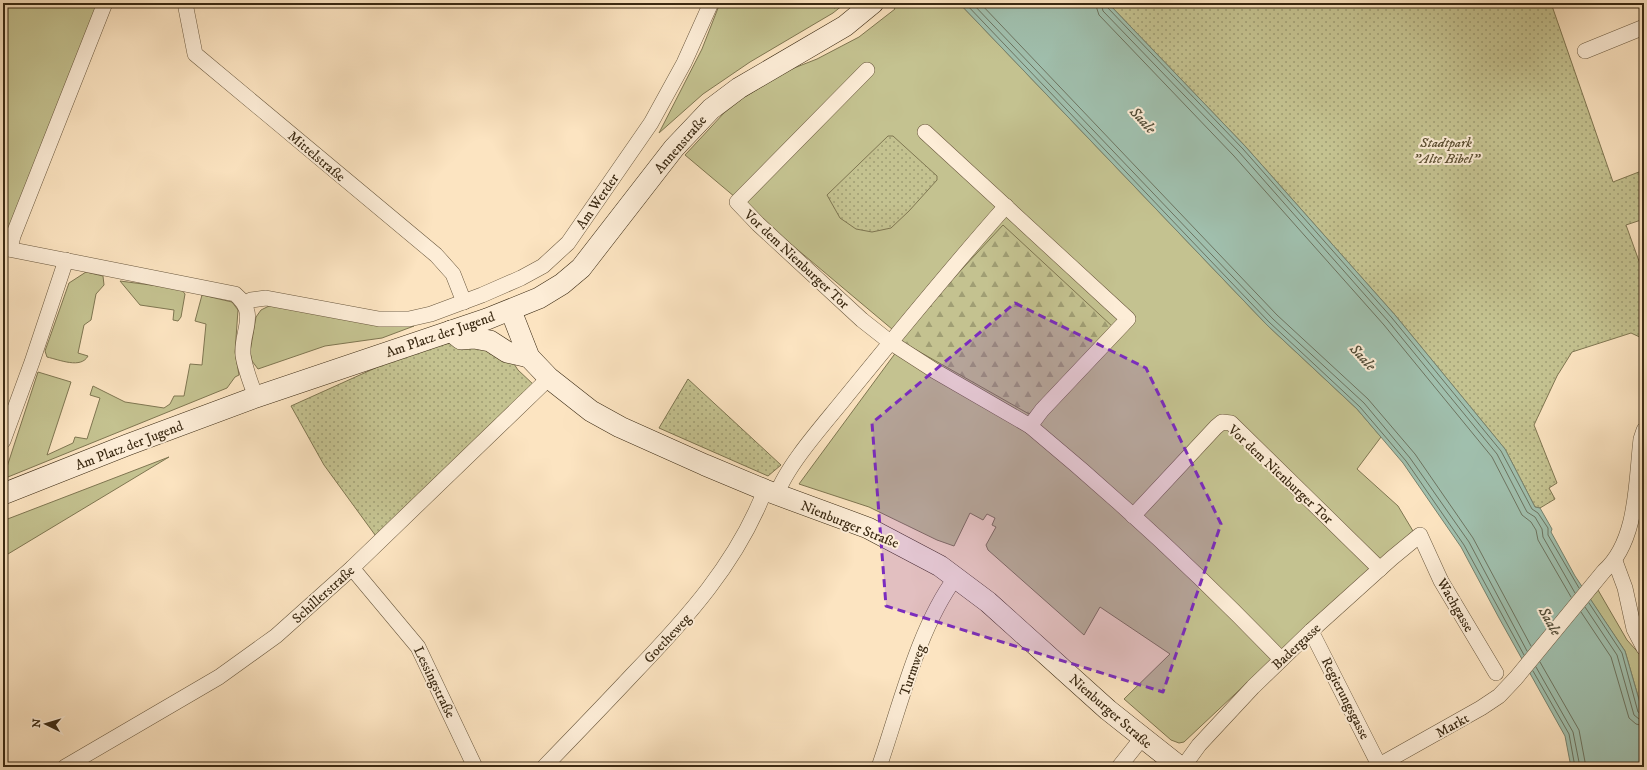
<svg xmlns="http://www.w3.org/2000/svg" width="1647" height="770" font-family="'IM FELL DW Pica',serif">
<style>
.green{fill:#c4c290;stroke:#7f7651}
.forest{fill:url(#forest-firs);stroke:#7f7651}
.park{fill:url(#park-dots);stroke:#7f7651}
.water{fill:#a0bfad;stroke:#77836f}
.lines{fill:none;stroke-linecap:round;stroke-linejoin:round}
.shore{stroke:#6d7460;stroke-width:1}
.street-casing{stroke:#6a583e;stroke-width:16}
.secondary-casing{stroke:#3a2912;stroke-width:22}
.street{stroke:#fdedd7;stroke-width:15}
.secondary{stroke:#fdedd7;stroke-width:21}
.marked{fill:#7b2cbf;fill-opacity:0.2;stroke:#7b2cbf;stroke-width:3;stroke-dasharray:8 5;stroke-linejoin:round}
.labels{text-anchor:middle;stroke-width:4;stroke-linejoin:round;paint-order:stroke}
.park-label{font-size:14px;font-style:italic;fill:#5c4f32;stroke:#fdedd7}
.street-label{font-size:14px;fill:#3a2912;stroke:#fdedd7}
.water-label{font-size:15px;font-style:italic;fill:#544e39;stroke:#fdedd7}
</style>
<defs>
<pattern id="forest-firs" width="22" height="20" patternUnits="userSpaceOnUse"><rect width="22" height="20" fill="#c4c290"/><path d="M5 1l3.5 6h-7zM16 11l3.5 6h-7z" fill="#a09e74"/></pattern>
<pattern id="park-dots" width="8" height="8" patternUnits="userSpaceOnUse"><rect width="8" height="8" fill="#c4c290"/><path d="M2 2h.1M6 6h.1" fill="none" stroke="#a09e74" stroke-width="1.8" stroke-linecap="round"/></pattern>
</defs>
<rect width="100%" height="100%" fill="#fce4c1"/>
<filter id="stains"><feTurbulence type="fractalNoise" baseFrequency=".005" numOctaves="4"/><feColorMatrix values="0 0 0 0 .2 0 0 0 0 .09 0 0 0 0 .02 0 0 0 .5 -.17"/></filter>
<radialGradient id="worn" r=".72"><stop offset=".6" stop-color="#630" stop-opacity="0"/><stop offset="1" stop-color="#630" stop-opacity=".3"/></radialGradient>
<g class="green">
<polygon points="3,3 98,3 7,237 3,236"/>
<polygon points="720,3 836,3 834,8 843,5 833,13 750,62 703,94 659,133 702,49"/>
<polygon points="895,3 959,3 1267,325 1357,409 1381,437 1357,469 1398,506 1413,531 1301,632 1184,742 1179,743 1171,740 1124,699 1170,654 1100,607 1084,635 988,550 986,545 996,527 992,525 995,518 987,514 983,520 970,513 954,546 937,540 869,507 799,484 905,340 685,155 724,113 743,98 789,70 817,59 859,37 895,9 892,5"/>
<path d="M 86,272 L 103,276 L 104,285 L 96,294 L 91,320 L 84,325 L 78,353 L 88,356 C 81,369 60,360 47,357 L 45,351 L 69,283 Z"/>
<polygon points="120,281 181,289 185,294 181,317 178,321 173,320 174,310 140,305"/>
<polygon points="202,295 232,302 238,310 235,352 239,375 235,377 227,388 3,479 38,372 71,382 47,455 73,443 75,437 87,439 100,398 90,395 93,386 125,402 164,408 170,404 174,396 184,396 190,364 202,365 206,324 195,321"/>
<polygon points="269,306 276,306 388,326 414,326 382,338 325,346 258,369 252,361 250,352 256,317 261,310"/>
<polygon points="169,457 3,557 3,525 5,520"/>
<polygon points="1598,590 1627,640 1644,659 1644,717 1625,651 1590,599"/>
</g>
<polygon class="forest" points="1003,225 1113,327 1029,414 897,339"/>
<g class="park">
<polygon points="1108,3 1551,3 1613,182 1644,170 1644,219 1626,225 1644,275 1644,339 1631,333 1572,352 1557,376 1534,425 1557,483 1549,488 1555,499 1540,508 1535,507 1505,449 1395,315 1245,146"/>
<polygon points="888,136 893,136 937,176 937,180 909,211 891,228 872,232 856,229 840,218 827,195"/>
<polygon points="473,343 512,361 518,370 534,385 378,539 324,465 291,406 422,347 435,344"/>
<polygon points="688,379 781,465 768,476 659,428"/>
</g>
<polygon class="water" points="959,3 1108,3 1245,146 1395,315 1505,449 1535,507 1540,508 1552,529 1551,532 1575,576 1625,651 1644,717 1644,767 1571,767 1565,736 1499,618 1461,547 1403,463 1357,409 1267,325"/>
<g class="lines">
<g class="shore">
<polyline points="965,3 1269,322 1360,407 1406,461 1464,545 1524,655"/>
<polyline points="972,3 1273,319 1364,403 1410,458 1469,542 1527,651"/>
<polyline points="980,3 1277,315 1368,399 1415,454 1473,538 1531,646"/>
<polyline points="1095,3 1099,15 1234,156 1384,325 1492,457 1522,515 1531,522 1536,530 1538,540 1571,597"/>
<polyline points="1101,3 1103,11 1239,152 1388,321 1497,454 1527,512 1535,517 1542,529 1543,537 1575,593"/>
<polyline points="1106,3 1107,7 1243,149 1392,318 1501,451 1532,509 1538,513 1548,528 1548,535 1579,588"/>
<polyline points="1589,603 1622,653 1638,712 1644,715"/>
<polyline points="1585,607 1617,655 1634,715 1639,719 1644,720"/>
<polyline points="1581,612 1611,657 1629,718 1636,724 1644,726"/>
<polyline points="1540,662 1579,730 1586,767"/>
<polyline points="1536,667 1573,732 1580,767"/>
<polyline points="1533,671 1569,734 1575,767"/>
</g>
<defs>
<g id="street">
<polyline points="185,3 195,54 436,255 453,274 464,302"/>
<polyline points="1585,51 1644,27"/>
<polyline points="867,70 737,202 758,224 862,320 890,342 935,371 1030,426"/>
<path d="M 925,132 L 1128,319 L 1042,410 L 1030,426 C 1118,499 1202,577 1281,659"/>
<path d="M 3,248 L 235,294 C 259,314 241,330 243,355 C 245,369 251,384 256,397"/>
<polyline points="10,249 13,236 105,3"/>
<polyline points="245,304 251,300 266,298 379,319 409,319 431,314 482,295 521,278 543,266 568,243 651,123 684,63 711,3"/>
<polyline points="3,441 32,362 66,260"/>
<path d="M 777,494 C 787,465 825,423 845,398 C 898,333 950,269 1006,206"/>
<polyline points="1133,516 1216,427 1222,422 1231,423 1380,569"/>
<polyline points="1615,561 1625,588 1634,629 1644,648"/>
<polyline points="352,568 418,647 475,767"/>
<polyline points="1311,631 1379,765"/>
<polyline points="65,767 219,677 276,636 352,568 549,378"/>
<path d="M 544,767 C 574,736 604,705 633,674 C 686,619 737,563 765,490"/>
<path d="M 879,767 C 900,707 918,628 956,577"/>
<polyline points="1119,767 1142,738"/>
<polyline points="1183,767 1199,745 1253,687 1311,631 1392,558 1420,535 1441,581 1496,673"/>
<path d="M 1376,767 L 1481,708 L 1499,696 L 1516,678 L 1604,571 C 1638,541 1636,480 1641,439 L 1644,430"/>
</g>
<g id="secondary">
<polyline points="511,311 529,357 549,378 591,411 620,427 705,465 765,490 868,528 940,566 988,602 1108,710 1180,767"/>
<polyline points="451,331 461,339 474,338 490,341 507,352 529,357"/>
<polyline points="3,494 127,445 256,397 487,319 539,298 562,284 581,268 674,148 711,109 739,88 845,26 873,3"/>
</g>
</defs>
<use href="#street" class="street-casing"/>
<use href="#secondary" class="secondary-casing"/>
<use href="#street" class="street"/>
<use href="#secondary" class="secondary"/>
</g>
<path class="marked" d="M 1015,303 L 1146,368 L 1221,524 L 1163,692 L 886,606 L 872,423 Z"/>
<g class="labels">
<g class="park-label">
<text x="1446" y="147">Stadtpark<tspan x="1446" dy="16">"Alte Bibel"</tspan></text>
</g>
<g class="street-label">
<text transform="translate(680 144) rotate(-49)" y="5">Annenstraße</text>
<text transform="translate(317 156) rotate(40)" y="5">Mittelstraße</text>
<text transform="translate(597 201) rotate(-55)" y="5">Am Werder</text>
<text transform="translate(797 259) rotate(43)" y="5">Vor dem Nienburger Tor</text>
<text transform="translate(440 334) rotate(-19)" y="5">Am Platz der Jugend</text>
<text transform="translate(129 445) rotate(-21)" y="5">Am Platz der Jugend</text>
<text transform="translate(1281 474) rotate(43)" y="5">Vor dem Nienburger Tor</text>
<text transform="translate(850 524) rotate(22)" y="5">Nienburger Straße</text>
<text transform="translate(323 594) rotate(-42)" y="5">Schillerstraße</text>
<text transform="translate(1456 605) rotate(60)" y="5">Wachgasse</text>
<text transform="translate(667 638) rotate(-47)" y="5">Goetheweg</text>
<text transform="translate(1296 646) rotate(-43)" y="5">Badergasse</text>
<text transform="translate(912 670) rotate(-71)" y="5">Turmweg</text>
<text transform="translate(435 682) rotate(64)" y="5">Lessingstraße</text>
<text transform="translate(1346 698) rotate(63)" y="5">Regierungsgasse</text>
<text transform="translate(1111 711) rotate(41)" y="5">Nienburger Straße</text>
<text transform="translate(1452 725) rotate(-29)" y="5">Markt</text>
</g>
<g class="water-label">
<text transform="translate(1143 120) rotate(47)" y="5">Saale</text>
<text transform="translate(1363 357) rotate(47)" y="5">Saale</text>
<text transform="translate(1550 621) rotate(60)" y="5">Saale</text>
</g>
</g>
<rect width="1647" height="770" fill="none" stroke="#fce4c1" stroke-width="16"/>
<rect x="4" y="4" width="1639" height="762" fill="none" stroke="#3a2912" stroke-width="2"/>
<rect x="8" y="8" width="1631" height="754" fill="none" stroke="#3a2912"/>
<g transform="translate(46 724) rotate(275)" stroke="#fdedd7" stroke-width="3" paint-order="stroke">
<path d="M0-3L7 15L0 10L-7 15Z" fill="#3a2912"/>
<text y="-6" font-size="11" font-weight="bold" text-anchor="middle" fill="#3a2912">N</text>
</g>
<rect width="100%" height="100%" filter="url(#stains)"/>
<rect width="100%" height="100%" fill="url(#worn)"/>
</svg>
